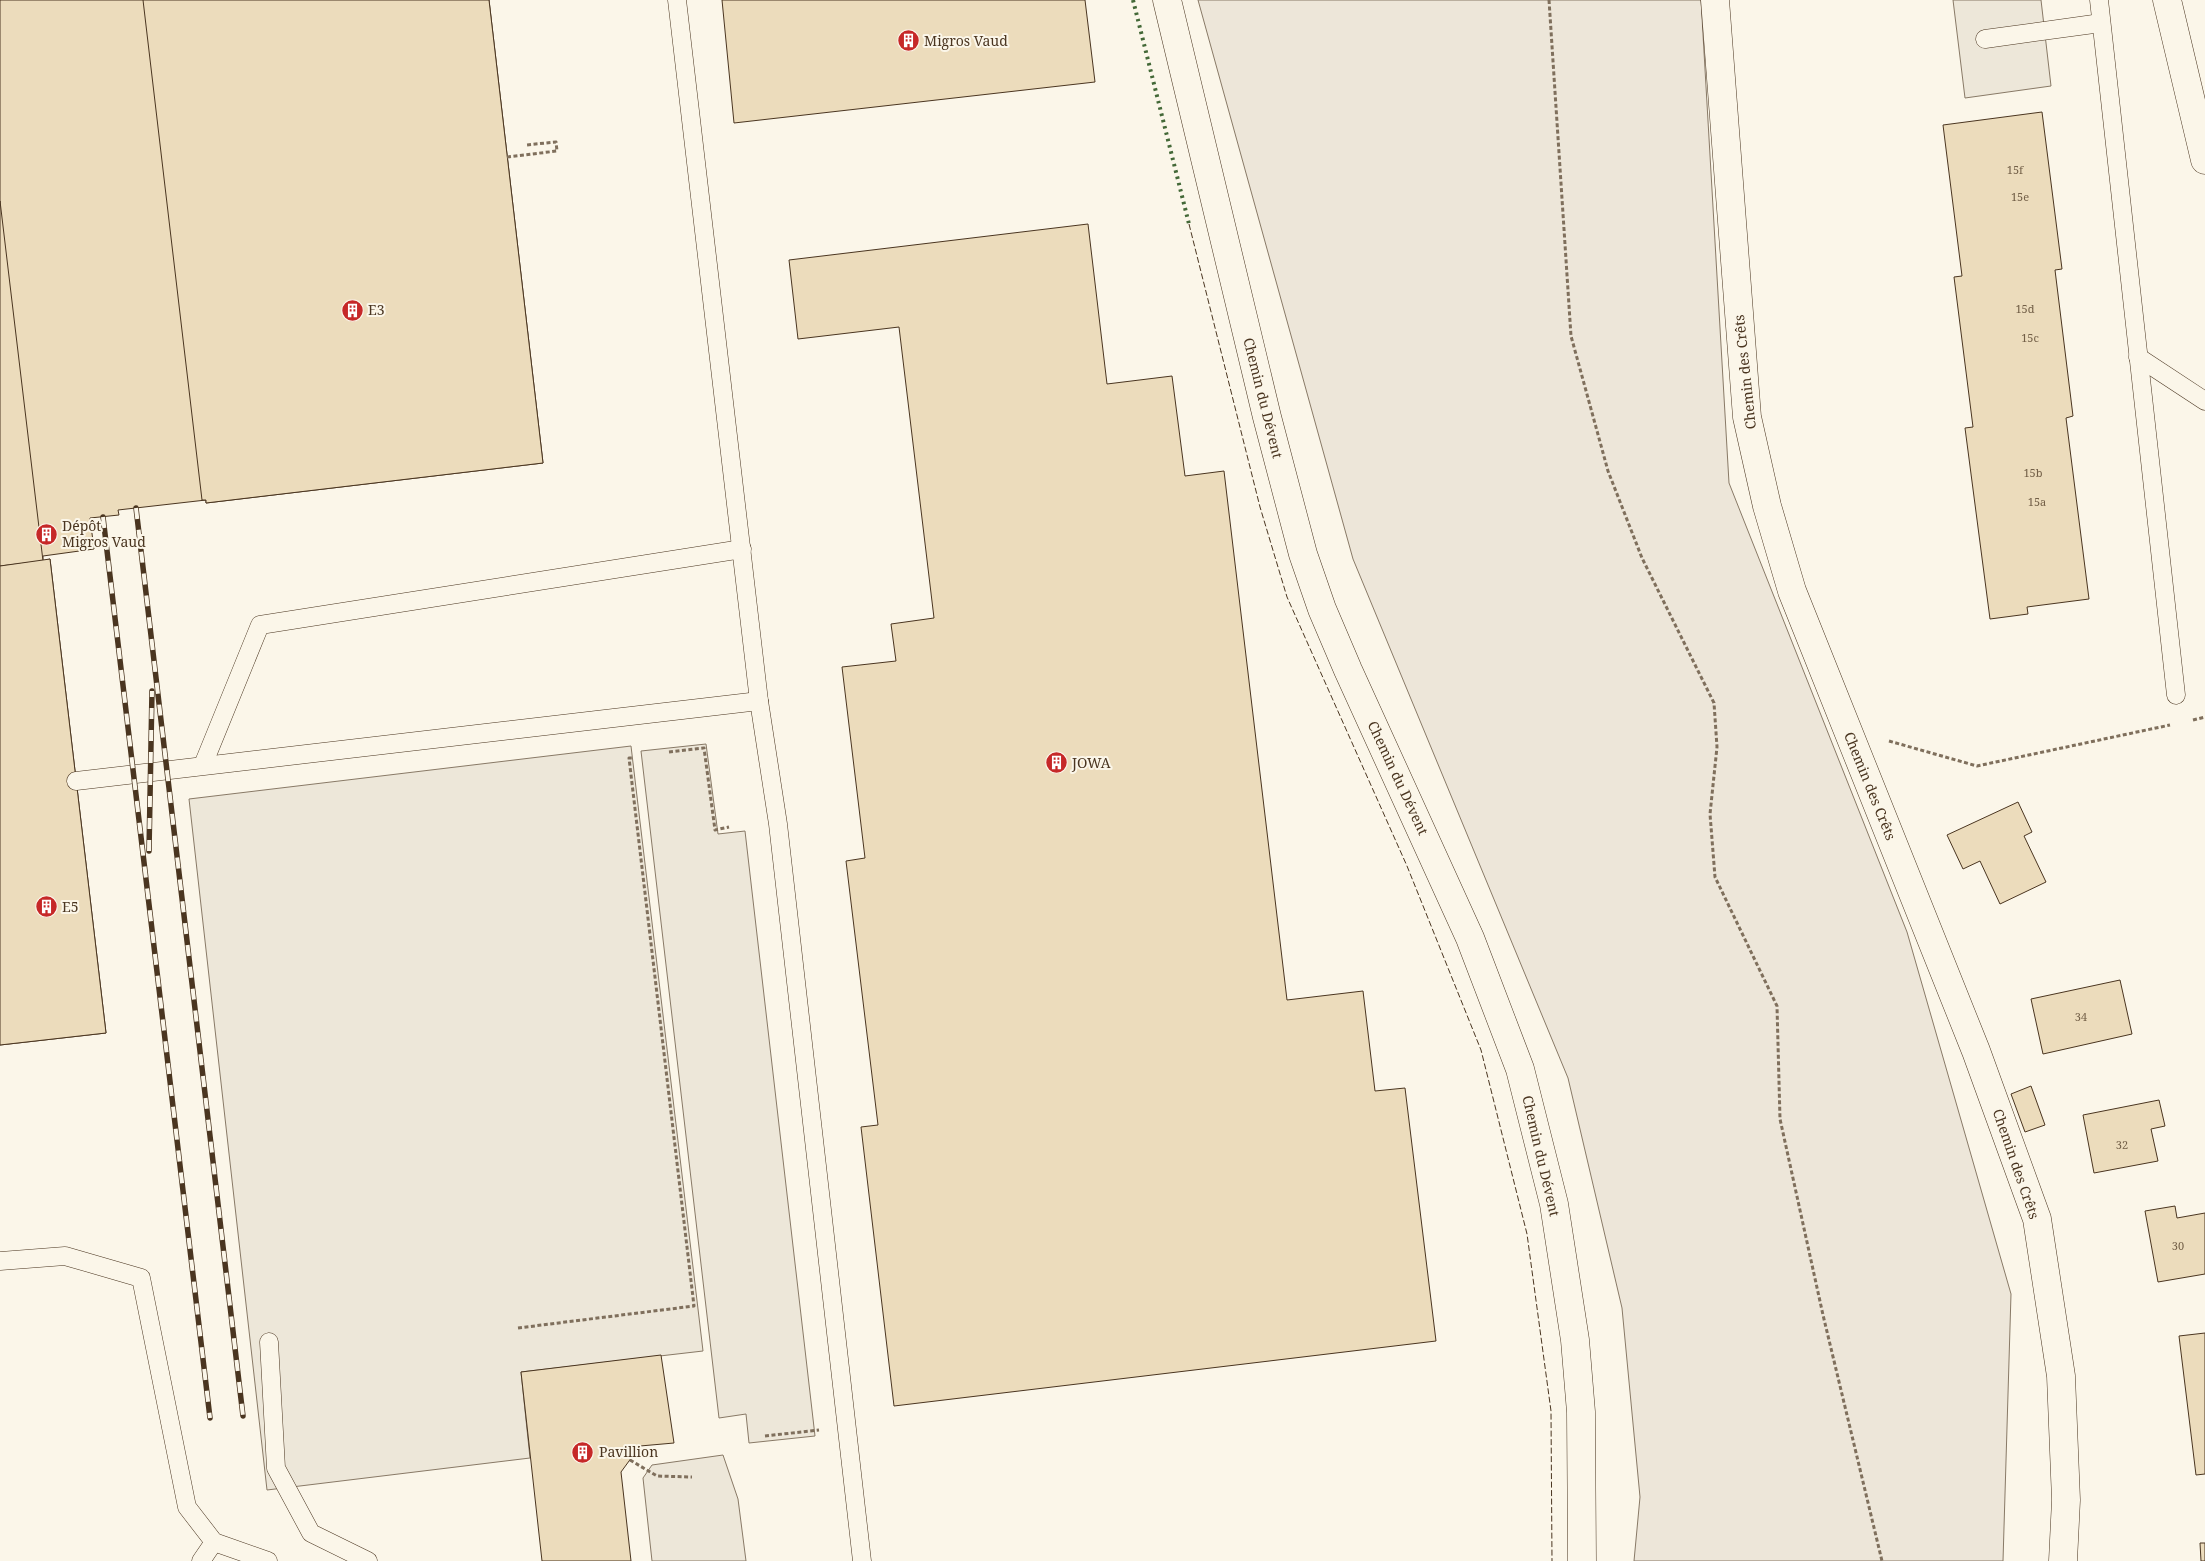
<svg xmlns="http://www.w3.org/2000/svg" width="2205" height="1561" font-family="'Noto Serif',serif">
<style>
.green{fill:#ede6d9;stroke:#887966}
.parking{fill:#ede7d9;stroke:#887966}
.building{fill:#ecdcbc;stroke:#4a3520}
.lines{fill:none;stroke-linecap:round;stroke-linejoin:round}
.lane-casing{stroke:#4a3520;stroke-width:19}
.street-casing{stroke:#4a3520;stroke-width:29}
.secondary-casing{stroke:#4a3520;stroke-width:29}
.path{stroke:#7f6f5c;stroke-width:3;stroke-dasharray:4 2.5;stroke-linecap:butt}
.lane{stroke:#fbf6e9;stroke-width:18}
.street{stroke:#fbf6e9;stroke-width:28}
.secondary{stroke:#fbf6e9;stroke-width:28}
.rail-casing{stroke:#4a3520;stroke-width:5.5}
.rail{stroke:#fbf6e9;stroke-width:4;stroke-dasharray:11;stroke-linecap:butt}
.hedge{stroke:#436837;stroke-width:4;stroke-dasharray:2.5 4;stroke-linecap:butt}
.fence{stroke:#4a3520;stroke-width:1;stroke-dasharray:6 2.5;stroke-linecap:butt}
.labels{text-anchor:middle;stroke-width:4;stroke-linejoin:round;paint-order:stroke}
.number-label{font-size:11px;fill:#725f47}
.poi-label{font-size:14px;fill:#4a3520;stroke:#fbf6e9;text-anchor:start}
.street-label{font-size:14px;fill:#4a3520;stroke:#fbf6e9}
</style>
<rect width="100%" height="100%" fill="#fbf6e9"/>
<polygon class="green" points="1198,0 1701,0 1729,483 1907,932 2011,1294 2003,1561 1634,1561 1640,1497 1622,1308 1568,1078 1353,559"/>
<g class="parking">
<polygon points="1953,0 2041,0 2051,86 1965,98"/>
<polygon points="706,744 718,834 745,831 815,1436 749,1443 746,1414 719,1418 641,751"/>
<polygon points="631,746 703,1351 521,1372 530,1458 267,1490 189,799"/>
<polygon points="723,1455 738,1499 746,1561 652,1561 643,1478 652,1465"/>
</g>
<g class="building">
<polygon points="0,0 489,0 543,463 206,503 206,500 118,510 119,515 90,518 94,549 43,556 43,561 50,559 106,1033 0,1045"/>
<polygon points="143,0 489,0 543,463 206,503 206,500 202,500"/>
<polygon points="722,0 1085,0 1095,82 734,123"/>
<polygon points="2042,112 2062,269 2055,270 2073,416 2066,418 2089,599 2027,607 2028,614 1990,619 1965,428 1973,427 1954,277 1962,276 1943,125"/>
<polygon points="0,201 43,561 0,566"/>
<polygon points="1088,224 1107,384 1172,376 1185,476 1224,471 1287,1000 1363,991 1375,1091 1405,1088 1436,1341 894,1406 861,1127 878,1125 846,861 865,858 842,667 896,661 891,624 934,618 899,327 798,339 789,260"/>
<polygon points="50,559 106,1033 0,1045 0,566"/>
<polygon points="2018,802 2032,832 2024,836 2046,882 2000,904 1980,861 1963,869 1947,835"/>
<polygon points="2120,980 2132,1034 2043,1054 2031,999"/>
<polygon points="2031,1086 2045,1125 2025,1132 2011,1094"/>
<polygon points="2159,1100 2165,1126 2151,1129 2158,1161 2094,1173 2083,1115"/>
<polygon points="2175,1206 2177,1218 2205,1213 2205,1274 2158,1282 2145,1211"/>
<polygon points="2205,1333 2205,1474 2196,1475 2179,1336"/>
<polygon points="661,1355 674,1443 640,1446 621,1472 631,1561 542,1561 521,1372"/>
<polygon points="2200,1543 2205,1543 2205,1561 2201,1561"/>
</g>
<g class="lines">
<defs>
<g id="lane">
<polyline points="677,0 759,701 778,824 862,1561"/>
<polyline points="2099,0 2176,695"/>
<polyline points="1985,39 2101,23"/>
<polyline points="2138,357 2205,401"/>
<polyline points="203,765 260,625 742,549"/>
<polyline points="76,781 759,701"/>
<polyline points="0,1261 65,1256 141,1278 187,1507 214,1542 268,1561"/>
<polyline points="269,1342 276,1468 311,1533 368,1561"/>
<polyline points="201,1561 214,1542"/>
</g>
<g id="street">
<polyline points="1715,0 1747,417 1767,506 1792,591 1976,1051 2037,1219 2061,1376 2066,1500 2063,1561"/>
<polyline points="2167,0 2205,160"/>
</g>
<polyline id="secondary" points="1167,0 1267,417 1303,554 1322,609 1348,670 1470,938 1520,1069 1554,1204 1575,1340 1581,1412 1582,1561"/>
</defs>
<use href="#lane" class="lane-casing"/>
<use href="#street" class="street-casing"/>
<use href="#secondary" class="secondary-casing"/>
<g class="path">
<polyline points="1549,0 1571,336 1608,471 1642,558 1714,703 1717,747 1710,814 1715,877 1777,1006 1780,1119 1823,1315 1882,1561"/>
<polyline points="507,157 557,151 556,142 526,145"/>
<polyline points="2193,720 2205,717"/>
<polyline points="1889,741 1977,766 2170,725"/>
<polyline points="669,752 704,748 715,830 729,827"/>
<polyline points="518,1328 694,1306 629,758 633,758"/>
<polyline points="765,1436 819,1430"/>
<polyline points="630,1460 657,1476 692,1477"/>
</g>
<use href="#lane" class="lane"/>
<use href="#street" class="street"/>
<use href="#secondary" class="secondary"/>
<defs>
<g id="rail">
<polyline points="136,508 243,1416"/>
<polyline points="103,517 210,1418"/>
<polyline points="149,851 152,691"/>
</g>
</defs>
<use href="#rail" class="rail-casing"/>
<use href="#rail" class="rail"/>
<polyline class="hedge" points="1133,0 1189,224"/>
<polyline class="fence" points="1189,224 1260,507 1287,597 1407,866 1481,1050 1527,1234 1551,1411 1552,1561"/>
</g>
<defs>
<symbol id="building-disc" viewBox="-11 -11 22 22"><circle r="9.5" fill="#c62828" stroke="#fbf6e9"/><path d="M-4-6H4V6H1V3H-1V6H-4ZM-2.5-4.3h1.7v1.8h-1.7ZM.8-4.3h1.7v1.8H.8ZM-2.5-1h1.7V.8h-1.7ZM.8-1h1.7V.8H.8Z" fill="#fff"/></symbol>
</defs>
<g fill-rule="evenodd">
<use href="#building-disc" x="896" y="28" width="25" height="25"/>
<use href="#building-disc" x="340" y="298" width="25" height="25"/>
<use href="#building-disc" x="34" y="522" width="25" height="25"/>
<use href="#building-disc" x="1044" y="750" width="25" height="25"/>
<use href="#building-disc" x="34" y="894" width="25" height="25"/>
<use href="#building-disc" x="570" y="1440" width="25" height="25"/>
</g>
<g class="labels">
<g class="number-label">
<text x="2015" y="174">15f</text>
<text x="2020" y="201">15e</text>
<text x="2025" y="313">15d</text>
<text x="2030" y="342">15c</text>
<text x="2033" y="477">15b</text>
<text x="2037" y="506">15a</text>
<text x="2081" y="1021">34</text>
<text x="2122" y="1149">32</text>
<text x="2178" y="1250">30</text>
</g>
<g class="poi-label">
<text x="924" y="46">Migros Vaud</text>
<text x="368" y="315">E3</text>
<text x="62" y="531">Dépôt<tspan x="62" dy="16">Migros Vaud</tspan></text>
<text x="1072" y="768">JOWA</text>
<text x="62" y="912">E5</text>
<text x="599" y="1457">Pavillion</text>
</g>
<g class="street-label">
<text transform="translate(1745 372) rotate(-96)" y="5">Chemin des Crêts</text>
<text transform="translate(1263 398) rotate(76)" y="5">Chemin du Dévent</text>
<text transform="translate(1398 778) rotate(65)" y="5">Chemin du Dévent</text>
<text transform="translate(1870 786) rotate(68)" y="5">Chemin des Crêts</text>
<text transform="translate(1541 1156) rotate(77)" y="5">Chemin du Dévent</text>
<text transform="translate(2016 1164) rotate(71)" y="5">Chemin des Crêts</text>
</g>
</g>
</svg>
